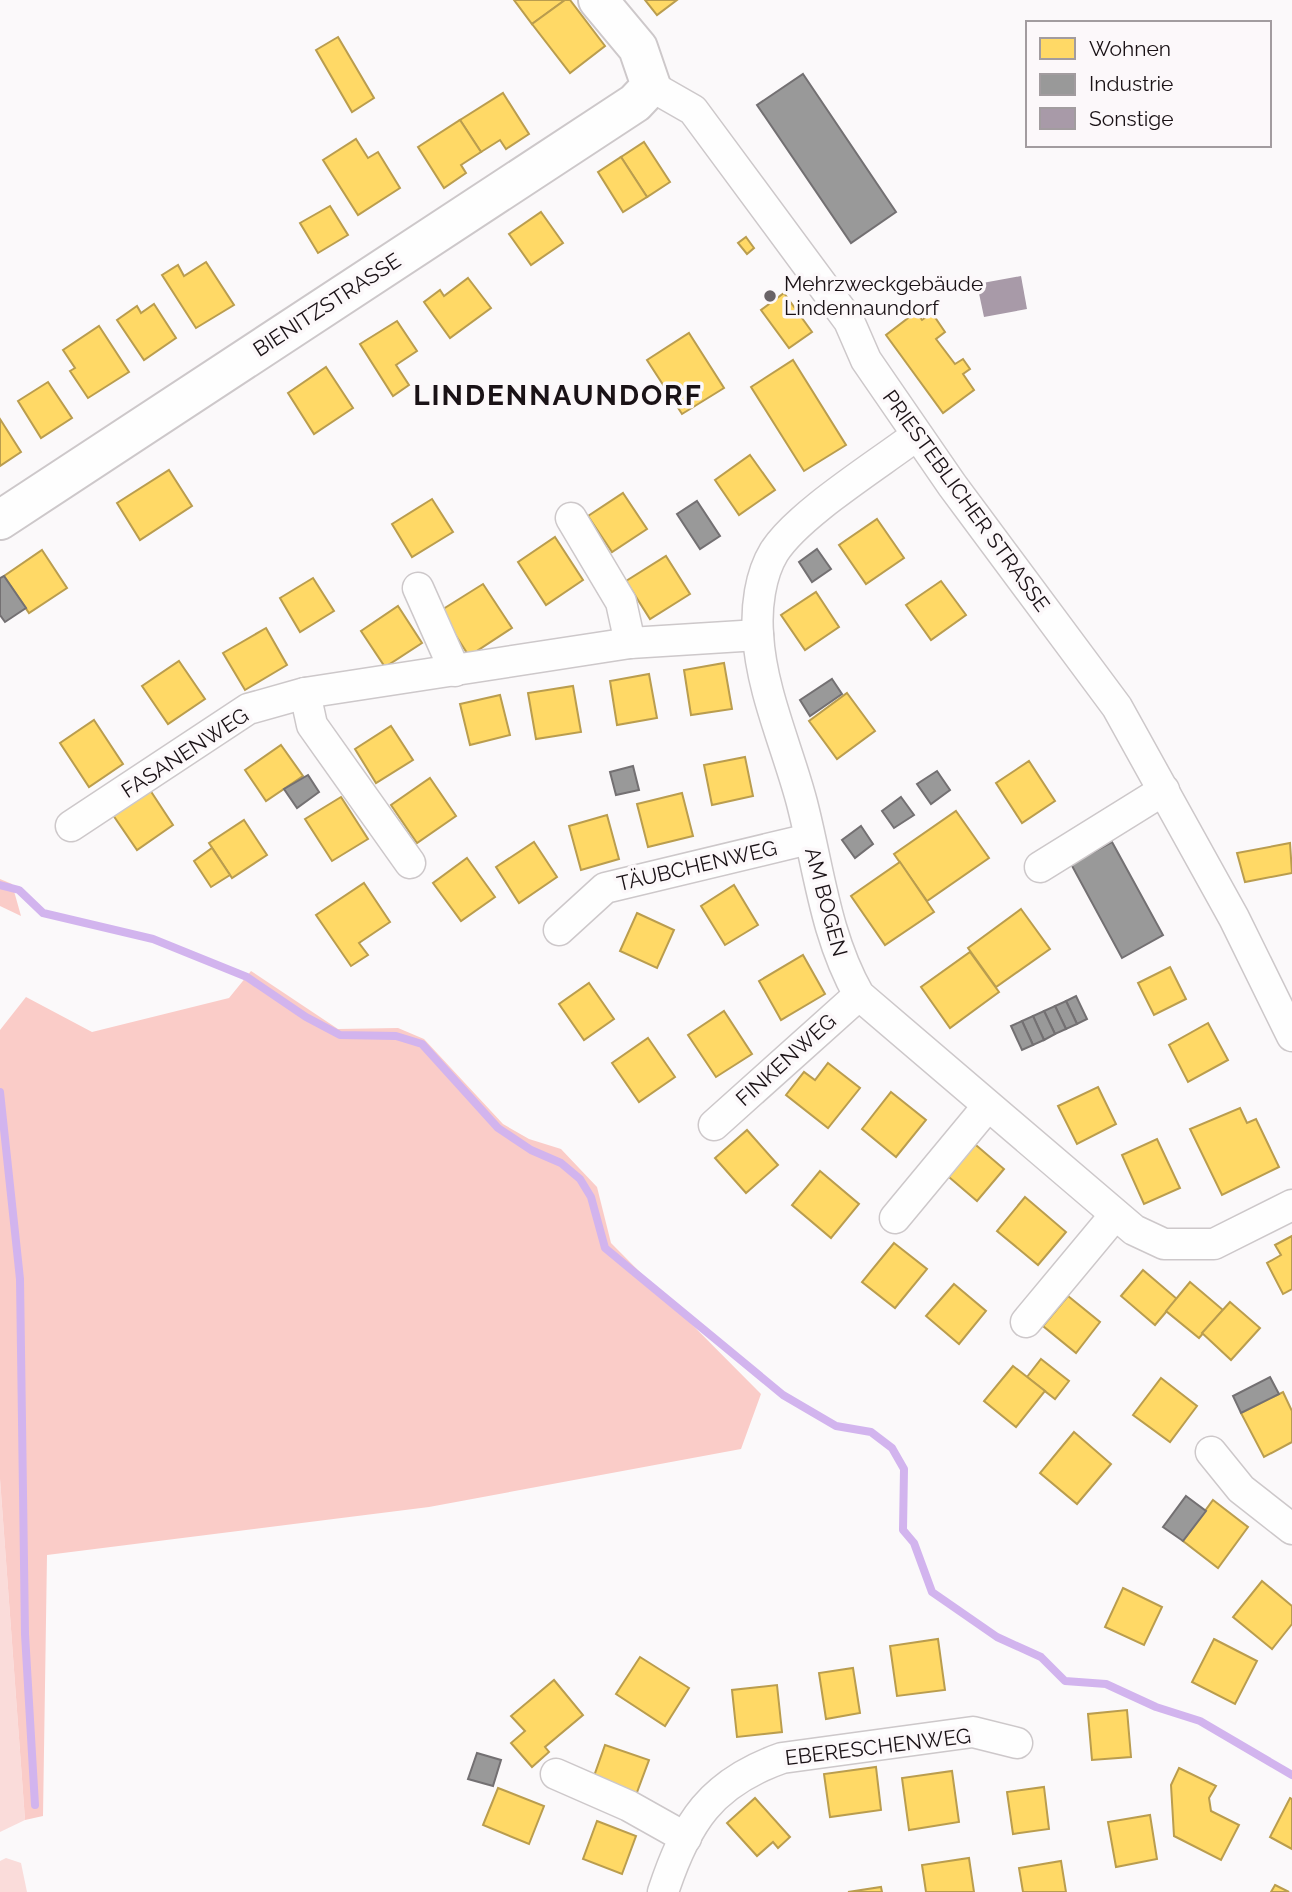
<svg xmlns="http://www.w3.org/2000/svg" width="1292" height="1892" font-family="Raleway,sans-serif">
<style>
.green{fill:#fadcda}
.forest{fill:#faccc8}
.homes{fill:#ffd966;stroke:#ba9d4e;stroke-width:2}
.industry{fill:#999;stroke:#737072;stroke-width:2}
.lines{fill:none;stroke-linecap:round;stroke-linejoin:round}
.stream{stroke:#d2b4ee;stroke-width:8}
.building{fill:#a89aa8}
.minor-casing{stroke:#cdc8ca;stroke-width:33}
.tertiary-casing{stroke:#cdc8ca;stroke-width:42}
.minor{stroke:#fefefe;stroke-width:30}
.tertiary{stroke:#fefefe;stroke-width:38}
.poi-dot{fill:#696366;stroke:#fcf8fa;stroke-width:2.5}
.labels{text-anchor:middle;stroke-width:7;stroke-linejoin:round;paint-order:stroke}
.poi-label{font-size:21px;fill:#1a1216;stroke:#fcf8fa;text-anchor:start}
.street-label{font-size:21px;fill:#1a1216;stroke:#fcf8fa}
.district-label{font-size:28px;font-weight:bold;letter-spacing:2px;fill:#1a1216;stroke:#fcf8fa}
</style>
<rect width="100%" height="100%" fill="#fbf9fa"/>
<g class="green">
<polygon points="0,1479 25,1820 0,1832"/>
<polygon points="6,1858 21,1863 27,1892 0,1892 0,1861"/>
</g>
<g class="forest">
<polygon points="0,879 12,884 21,916 0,906"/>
<polygon points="251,971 338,1029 398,1028 424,1039 503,1124 529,1139 561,1149 597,1187 611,1243 761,1394 741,1449 429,1507 47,1555 43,1816 25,1820 0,1479 0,1030 26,997 92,1032 229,998"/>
</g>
<g class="homes">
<polygon points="514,0 565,0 532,24"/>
<polygon points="565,0 570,0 605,46 570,73 532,24"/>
<polygon points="645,0 677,0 657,15"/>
<polygon points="338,37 374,98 352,112 316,50"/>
<polygon points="503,93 529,134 506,149 500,140 481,152 460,120"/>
<polygon points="460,120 481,152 461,165 466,173 444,188 418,147"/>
<polygon points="356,139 368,158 378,152 400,188 358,215 323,160"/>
<polygon points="644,142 670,182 647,197 621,157"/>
<polygon points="621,157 647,197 623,212 598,172"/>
<polygon points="330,206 348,235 318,253 300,223"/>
<polygon points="541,212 563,243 531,265 509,234"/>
<polygon points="746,237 754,248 747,254 738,243"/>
<polygon points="206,262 234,305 196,328 162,275 178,265 184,276"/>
<polygon points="468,278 491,308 450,338 424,302 440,290 444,296"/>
<polygon points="784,293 812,332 789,348 761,310"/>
<polygon points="154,304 176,338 144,360 117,320 137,306 141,313"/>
<polygon points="916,312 922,320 932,313 945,332 936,339 955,364 963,359 970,369 963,374 974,390 943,413 886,335"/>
<polygon points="397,321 417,351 396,365 409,385 393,396 360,344"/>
<polygon points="99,326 129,372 88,398 70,371 75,368 63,350"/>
<polygon points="689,333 724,388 682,414 647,360"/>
<polygon points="793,360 846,445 804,471 751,387"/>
<polygon points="326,367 353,408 314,434 288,393"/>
<polygon points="48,382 72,418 41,438 18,401"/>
<polygon points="0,419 21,452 0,466"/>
<polygon points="750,455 775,490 739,515 715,480"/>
<polygon points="169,470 192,506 140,540 117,503"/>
<polygon points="623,493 647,529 612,552 588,516"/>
<polygon points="432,499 453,532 412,557 392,524"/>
<polygon points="877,519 904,558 866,584 839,545"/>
<polygon points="555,537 583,580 546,605 518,562"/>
<polygon points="42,550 67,588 29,613 4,576"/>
<polygon points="666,556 690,594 650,619 626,581"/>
<polygon points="313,578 334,611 300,632 280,598"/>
<polygon points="941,581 966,615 931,640 906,605"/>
<polygon points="483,584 512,628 469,656 440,611"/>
<polygon points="816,592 839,627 805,650 781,615"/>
<polygon points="398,606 422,643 385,667 361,631"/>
<polygon points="266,628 287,665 245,690 223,653"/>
<polygon points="179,661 205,699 168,724 142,686"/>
<polygon points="724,663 732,709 691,715 684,670"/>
<polygon points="649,674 657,718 617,725 610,681"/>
<polygon points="573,686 581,732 536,739 528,693"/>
<polygon points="847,693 875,731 837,759 809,721"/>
<polygon points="500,695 510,735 470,745 460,704"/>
<polygon points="94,720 123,764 89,787 60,743"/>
<polygon points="391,726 413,760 376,783 355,749"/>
<polygon points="281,745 303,776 266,801 245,770"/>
<polygon points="745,757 753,796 712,805 704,765"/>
<polygon points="1029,761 1055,801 1022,823 996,783"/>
<polygon points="430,778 456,816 417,843 391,805"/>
<polygon points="150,790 173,825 137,850 113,815"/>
<polygon points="682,793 693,836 648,847 637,804"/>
<polygon points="341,797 368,839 332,861 305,819"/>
<polygon points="956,811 989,858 927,901 894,854"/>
<polygon points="607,815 619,859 581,870 569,826"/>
<polygon points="244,820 267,855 232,878 209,843"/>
<polygon points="534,842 557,877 519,903 496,867"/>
<polygon points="1290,843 1292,873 1245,882 1237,853"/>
<polygon points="212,848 230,875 211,887 194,861"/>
<polygon points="467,858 495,897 461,921 433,883"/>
<polygon points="900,862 934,912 885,945 851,896"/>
<polygon points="364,883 390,922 359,943 368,955 351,966 316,915"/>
<polygon points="734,885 758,925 725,945 701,906"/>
<polygon points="1021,909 1050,949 996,987 968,948"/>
<polygon points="637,913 674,930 657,968 620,951"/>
<polygon points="970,952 999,992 950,1028 921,987"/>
<polygon points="803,955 825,994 781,1020 759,981"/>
<polygon points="1170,967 1186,999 1154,1015 1138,983"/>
<polygon points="589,983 614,1019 584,1040 559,1004"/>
<polygon points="724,1011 752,1054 716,1077 688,1035"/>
<polygon points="1208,1023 1228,1060 1188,1082 1169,1045"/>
<polygon points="648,1038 675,1077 639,1102 612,1063"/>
<polygon points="828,1063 860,1088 828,1128 786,1095 804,1072 815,1080"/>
<polygon points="1098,1087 1116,1124 1077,1144 1058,1106"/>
<polygon points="891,1092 926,1120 896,1157 862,1129"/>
<polygon points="1240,1108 1247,1123 1256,1119 1279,1167 1222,1195 1190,1129"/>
<polygon points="747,1130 778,1165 746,1193 715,1158"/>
<polygon points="1157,1139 1180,1188 1144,1204 1122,1155"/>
<polygon points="970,1140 1004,1169 977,1201 943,1172"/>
<polygon points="820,1171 859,1204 831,1238 792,1205"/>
<polygon points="1025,1197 1066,1232 1038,1265 997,1231"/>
<polygon points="1292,1236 1292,1289 1283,1294 1267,1263 1281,1255 1275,1245"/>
<polygon points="894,1243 927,1269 895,1308 862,1282"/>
<polygon points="1143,1270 1177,1299 1155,1325 1121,1296"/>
<polygon points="1190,1282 1223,1310 1199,1338 1166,1311"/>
<polygon points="954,1284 986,1311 959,1344 926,1316"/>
<polygon points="1068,1296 1100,1322 1076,1353 1043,1326"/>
<polygon points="1230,1302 1260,1328 1231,1360 1202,1333"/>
<polygon points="1041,1359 1069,1381 1055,1399 1027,1377"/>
<polygon points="1013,1366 1045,1391 1016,1427 984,1401"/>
<polygon points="1161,1378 1197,1406 1170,1442 1133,1415"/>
<polygon points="1283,1392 1292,1411 1292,1442 1264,1457 1241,1413"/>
<polygon points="1074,1432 1111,1464 1077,1504 1040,1473"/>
<polygon points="1213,1500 1248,1527 1218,1568 1183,1541"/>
<polygon points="1262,1581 1292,1606 1292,1624 1272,1649 1233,1617"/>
<polygon points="1123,1588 1162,1607 1144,1645 1105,1627"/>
<polygon points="938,1639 945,1690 897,1696 890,1646"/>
<polygon points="1214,1639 1257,1661 1235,1704 1192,1682"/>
<polygon points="640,1657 689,1688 665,1726 616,1694"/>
<polygon points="853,1668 860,1713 826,1719 819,1673"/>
<polygon points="554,1680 583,1715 545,1747 549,1752 532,1767 511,1743 525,1731 511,1716"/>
<polygon points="777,1685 782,1732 737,1737 732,1690"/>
<polygon points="1127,1710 1131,1757 1092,1760 1088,1714"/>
<polygon points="605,1745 649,1760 636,1795 593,1779"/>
<polygon points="876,1767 881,1810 830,1817 824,1774"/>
<polygon points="1179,1768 1216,1786 1209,1798 1211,1811 1239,1825 1221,1860 1174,1836 1171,1785"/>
<polygon points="952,1771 959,1822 909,1830 902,1778"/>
<polygon points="1044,1787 1049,1829 1013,1834 1007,1792"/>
<polygon points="498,1788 544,1806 529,1844 483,1825"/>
<polygon points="755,1798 790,1837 778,1848 773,1842 757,1856 727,1823"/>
<polygon points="1290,1798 1292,1799 1292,1849 1270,1837"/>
<polygon points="1150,1815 1157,1859 1116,1867 1108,1822"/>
<polygon points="597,1821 636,1836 622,1874 583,1859"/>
<polygon points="969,1858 974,1892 926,1892 922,1865"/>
<polygon points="1061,1861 1066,1892 1023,1892 1019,1868"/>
<polygon points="1275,1885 1289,1892 1271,1892"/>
<polygon points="881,1887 882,1892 848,1892"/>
</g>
<g class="industry">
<polygon points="803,74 896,212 851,243 757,105"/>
<polygon points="697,501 720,536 700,549 677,514"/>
<polygon points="817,549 831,569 812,582 799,562"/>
<polygon points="4,576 26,608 5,622 0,615 0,578"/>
<polygon points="832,679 842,694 810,716 800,700"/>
<polygon points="633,766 639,790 616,795 610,772"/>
<polygon points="937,771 950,790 931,804 917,784"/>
<polygon points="308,775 319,792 297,808 284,789"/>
<polygon points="901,797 914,815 894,828 882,811"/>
<polygon points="861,826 873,844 855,858 842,840"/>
<polygon points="1112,842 1163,935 1122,958 1071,864"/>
<polygon points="1076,996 1087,1019 1077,1024 1066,1001"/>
<polygon points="1066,1001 1077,1024 1066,1029 1055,1006"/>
<polygon points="1055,1006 1066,1029 1055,1034 1044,1011"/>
<polygon points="1044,1011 1055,1034 1044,1040 1033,1016"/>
<polygon points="1033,1016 1044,1040 1033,1045 1022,1021"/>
<polygon points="1022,1021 1033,1045 1022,1050 1011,1026"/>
<polygon points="1270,1377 1279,1394 1241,1413 1233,1396"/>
<polygon points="1186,1496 1206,1511 1183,1541 1163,1527"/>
<polygon points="477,1753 501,1760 493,1786 468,1779"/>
</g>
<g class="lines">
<g class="stream">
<polyline points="0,885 19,890 43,913 153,939 247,977 306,1017 340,1035 396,1036 422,1044 498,1128 531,1150 561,1163 580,1179 591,1197 605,1248 783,1395 836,1426 871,1432 892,1448 904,1469 903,1530 914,1543 932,1592 997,1637 1041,1657 1065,1681 1106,1684 1156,1707 1200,1721 1292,1775"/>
<polyline points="0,1092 20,1279 25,1634 35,1805"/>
</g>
</g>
<polygon class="building" points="1021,276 1027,309 984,317 977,284"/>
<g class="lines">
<defs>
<g id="minor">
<polyline points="651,86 693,110 849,321 866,360 952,485 1117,707 1234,918 1292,1036"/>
<path d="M 917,435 C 879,464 798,514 774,552 C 760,575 756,608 758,634 C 761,691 788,749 802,803 C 819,869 825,935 859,995 L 1134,1230 L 1164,1244 L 1214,1244 L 1292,1205"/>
<polyline points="571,518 621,602 630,643"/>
<polyline points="418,588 455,671"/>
<polyline points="305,693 312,725 410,863"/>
<polyline points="71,826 248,709 305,693 630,643 758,635"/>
<polyline points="1040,867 1164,790"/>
<polyline points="559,930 605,888 809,839"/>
<polyline points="714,1125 859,995"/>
<polyline points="895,1218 987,1107"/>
<polyline points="1026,1322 1115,1215"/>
<polyline points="1211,1452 1241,1489 1292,1529"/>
<polyline points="556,1774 629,1806 686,1838"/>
<path d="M 663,1892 C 686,1822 711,1783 782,1758 L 973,1732 L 1017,1743"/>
</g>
<polyline id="tertiary" points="0,520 635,103 651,86 638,48 598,0"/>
</defs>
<use href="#minor" class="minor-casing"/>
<use href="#tertiary" class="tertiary-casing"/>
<use href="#minor" class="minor"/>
<use href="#tertiary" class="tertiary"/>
</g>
<circle class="poi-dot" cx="770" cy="296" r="7"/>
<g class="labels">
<g class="poi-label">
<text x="784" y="291">Mehrzweckgebäude<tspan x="784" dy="24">Lindennaundorf</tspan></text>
</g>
<g class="street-label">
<text transform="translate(327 305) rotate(-33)" y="7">BIENITZSTRASSE</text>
<text transform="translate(966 501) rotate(54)" y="7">PRIESTEBLICHER STRASSE</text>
<text transform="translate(185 753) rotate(-33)" y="7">FASANENWEG</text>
<text transform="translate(697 866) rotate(-13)" y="7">TÄUBCHENWEG</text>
<text transform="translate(826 902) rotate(75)" y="7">AM BOGEN</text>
<text transform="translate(786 1060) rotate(-42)" y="7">FINKENWEG</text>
<text transform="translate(878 1747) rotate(-7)" y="7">EBERESCHENWEG</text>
</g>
<g class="district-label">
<text x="558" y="405">LINDENNAUNDORF</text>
</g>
</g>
<rect x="1026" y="21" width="245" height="126" fill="#fcf8fa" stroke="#a29c9f" stroke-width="2"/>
<rect x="1040" y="38" width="35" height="21" fill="#ffd966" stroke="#a29c9f" stroke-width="2"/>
<text x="1089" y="56" font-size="21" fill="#1a1216">Wohnen</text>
<rect x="1040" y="74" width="35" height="21" fill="#999999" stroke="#a29c9f" stroke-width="2"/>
<text x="1089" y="91" font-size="21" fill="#1a1216">Industrie</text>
<rect x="1040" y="108" width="35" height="21" fill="#a89aa8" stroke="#a29c9f" stroke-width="2"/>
<text x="1089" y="126" font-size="21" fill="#1a1216">Sonstige</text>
</svg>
